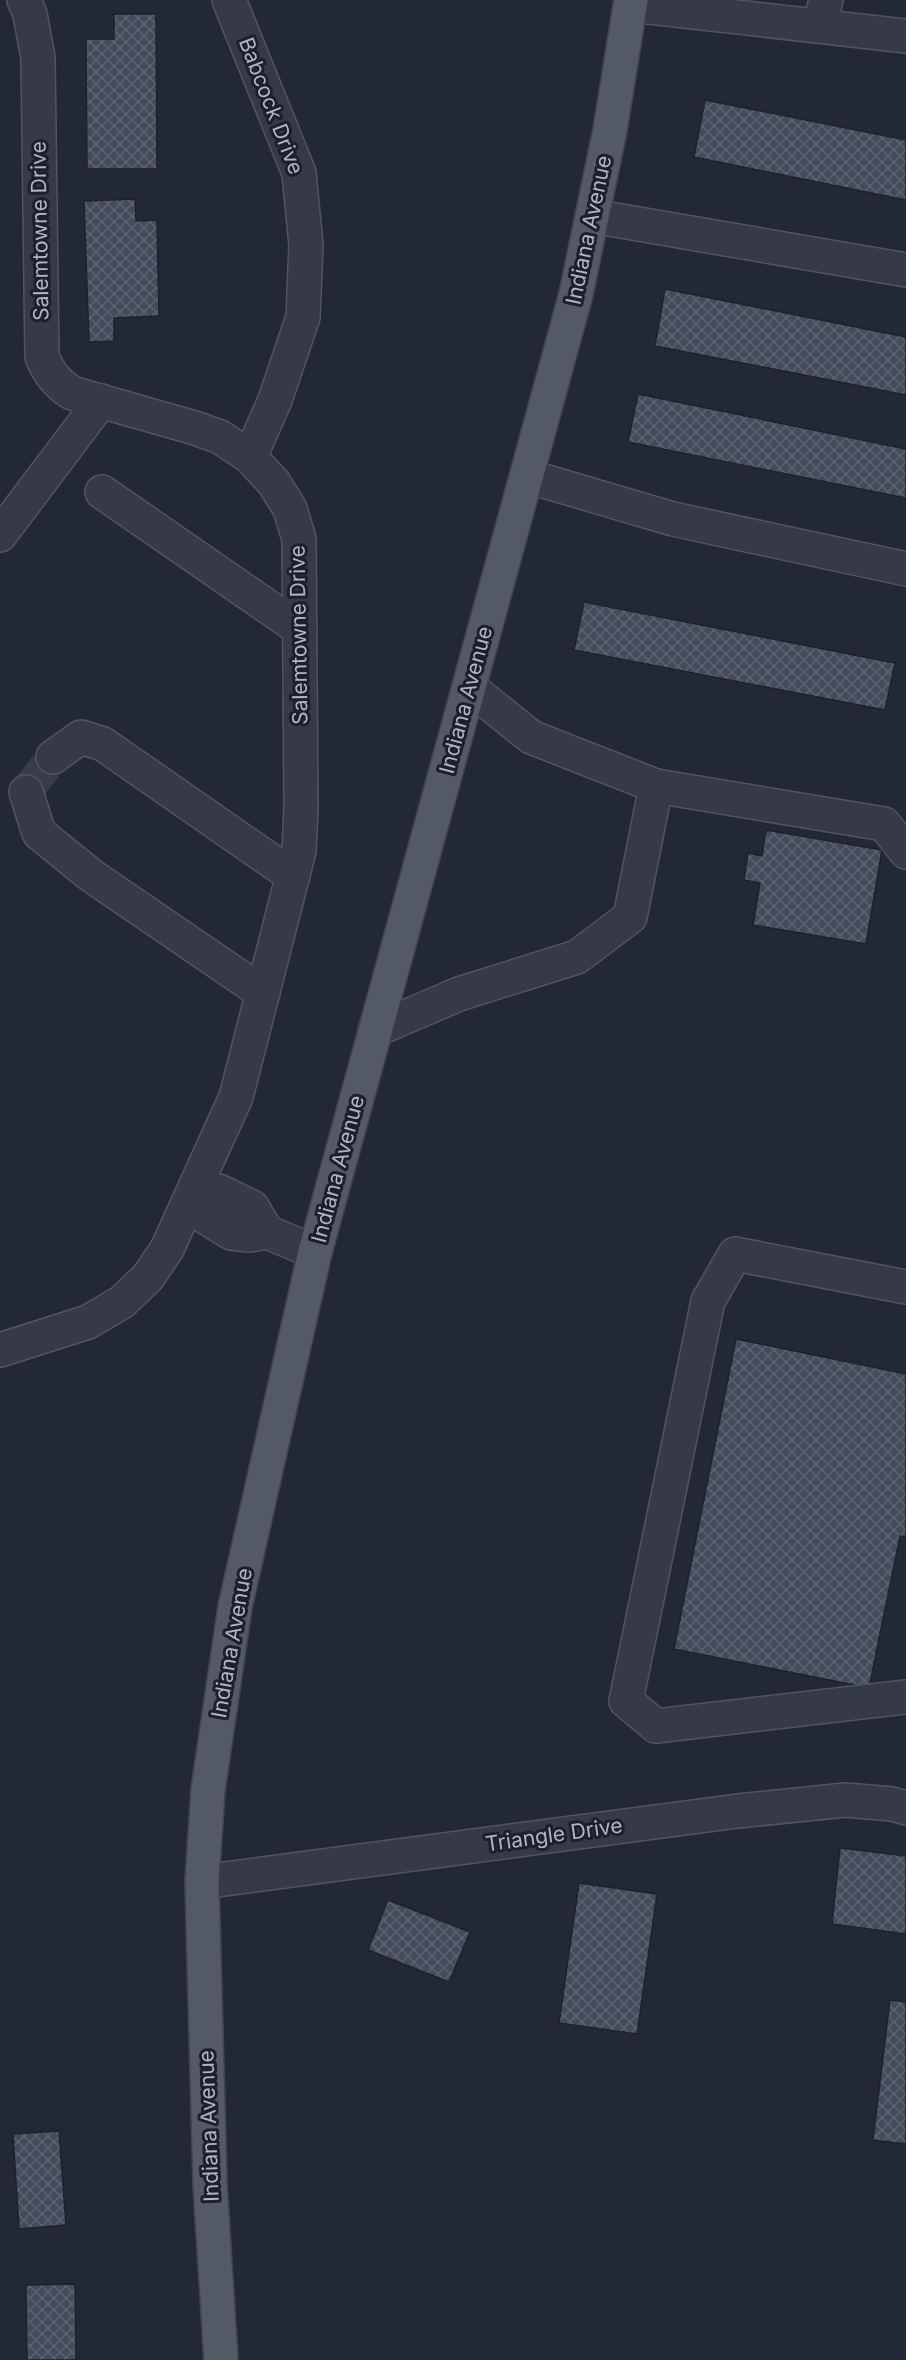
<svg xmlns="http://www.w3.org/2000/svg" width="906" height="2360" font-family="Inter,sans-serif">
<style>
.building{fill:url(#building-cross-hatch);stroke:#1d222d;stroke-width:1.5}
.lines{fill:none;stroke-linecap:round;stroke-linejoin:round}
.minor-tunnel{stroke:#383d4b;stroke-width:33;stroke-dasharray:33 16;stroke-linecap:butt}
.minor-casing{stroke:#505561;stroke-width:36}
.major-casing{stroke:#3f4450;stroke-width:36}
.minor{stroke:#363a46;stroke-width:33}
.major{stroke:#545966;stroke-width:33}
.labels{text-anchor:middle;stroke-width:6;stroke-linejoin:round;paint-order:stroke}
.street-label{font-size:21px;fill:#b0b5c3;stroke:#1b202b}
</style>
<defs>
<pattern id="building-cross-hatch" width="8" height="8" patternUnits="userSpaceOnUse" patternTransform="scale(1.5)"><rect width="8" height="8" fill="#444b5a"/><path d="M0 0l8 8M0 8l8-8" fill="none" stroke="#5c6370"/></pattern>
</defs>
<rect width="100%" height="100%" fill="#232836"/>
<g class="building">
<polygon points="114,14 156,14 157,169 87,169 86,39 114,39"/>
<polygon points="705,100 906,140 906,200 694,157"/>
<polygon points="135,199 136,221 157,220 159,316 114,318 114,341 89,342 84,201"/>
<polygon points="665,289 906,337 906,395 655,346"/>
<polygon points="638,394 906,449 906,498 628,442"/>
<polygon points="584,602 895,663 885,710 574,650"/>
<polygon points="766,830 882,850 866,944 753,925 760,883 744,880 748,853 762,856"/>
<polygon points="736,1339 906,1374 906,1537 900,1536 869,1688 674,1649"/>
<polygon points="840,1848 906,1856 906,1934 832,1924"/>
<polygon points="579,1883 657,1894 637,2034 559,2023"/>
<polygon points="388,1900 470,1932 449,1982 368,1950"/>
<polygon points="890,2000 906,2002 906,2144 873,2140"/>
<polygon points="59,2131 66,2225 19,2229 13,2134"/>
<polygon points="75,2284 76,2360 27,2360 26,2285"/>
</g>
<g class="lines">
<polyline class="minor-tunnel" points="26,792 53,757"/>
<defs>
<g id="minor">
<polyline points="229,0 299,173 306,245 303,317 275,400 250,457"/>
<polyline points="631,5 906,36"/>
<polyline points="820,26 826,0"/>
<polyline points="592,216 906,270"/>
<polyline points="527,476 673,519 906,569"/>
<polyline points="102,492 300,629"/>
<polyline points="0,535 101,401"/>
<polyline points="469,687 531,737 656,786 884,824 906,852"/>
<polyline points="53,757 81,737 103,744 293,876"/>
<polyline points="26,792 39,833 92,876 263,993"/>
<polyline points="375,1030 459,994 577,957 630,917 656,786"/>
<polyline points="194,1193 205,1197 219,1191 252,1207 267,1232"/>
<polyline points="205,1197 205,1217 231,1233 250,1235 267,1232 315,1252"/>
<polyline points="906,1287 735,1254 708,1301 626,1701 656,1726 906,1697"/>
<path d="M 0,1350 L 88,1322 L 122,1302 L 148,1277 L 167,1249 L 236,1097 L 299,851 L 301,807 L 299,539 L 290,509 L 274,483 L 250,457 L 220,437 L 195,428 L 72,393 C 57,384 49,373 42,357 L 38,58 L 30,14 L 24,0"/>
<polyline points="202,1882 738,1811 845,1800 892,1804 906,1808"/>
</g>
<polyline id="major" points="221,2360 210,2184 202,1882 208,1790 235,1607 315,1252 576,294 610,130 631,0"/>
</defs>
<use href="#minor" class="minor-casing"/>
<use href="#major" class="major-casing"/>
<use href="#minor" class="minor"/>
<use href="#major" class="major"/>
</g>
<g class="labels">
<g class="street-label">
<text transform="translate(271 106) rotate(69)" y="7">Babcock Drive</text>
<text transform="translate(589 230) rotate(-78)" y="7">Indiana Avenue</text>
<text transform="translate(40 231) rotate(-91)" y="7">Salemtowne Drive</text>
<text transform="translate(299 635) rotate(-91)" y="7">Salemtowne Drive</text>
<text transform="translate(466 700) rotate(-75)" y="7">Indiana Avenue</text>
<text transform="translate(338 1169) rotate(-75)" y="7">Indiana Avenue</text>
<text transform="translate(232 1643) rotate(-80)" y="7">Indiana Avenue</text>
<text transform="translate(554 1835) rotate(-8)" y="7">Triangle Drive</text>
<text transform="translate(209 2126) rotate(-92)" y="7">Indiana Avenue</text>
</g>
</g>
</svg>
